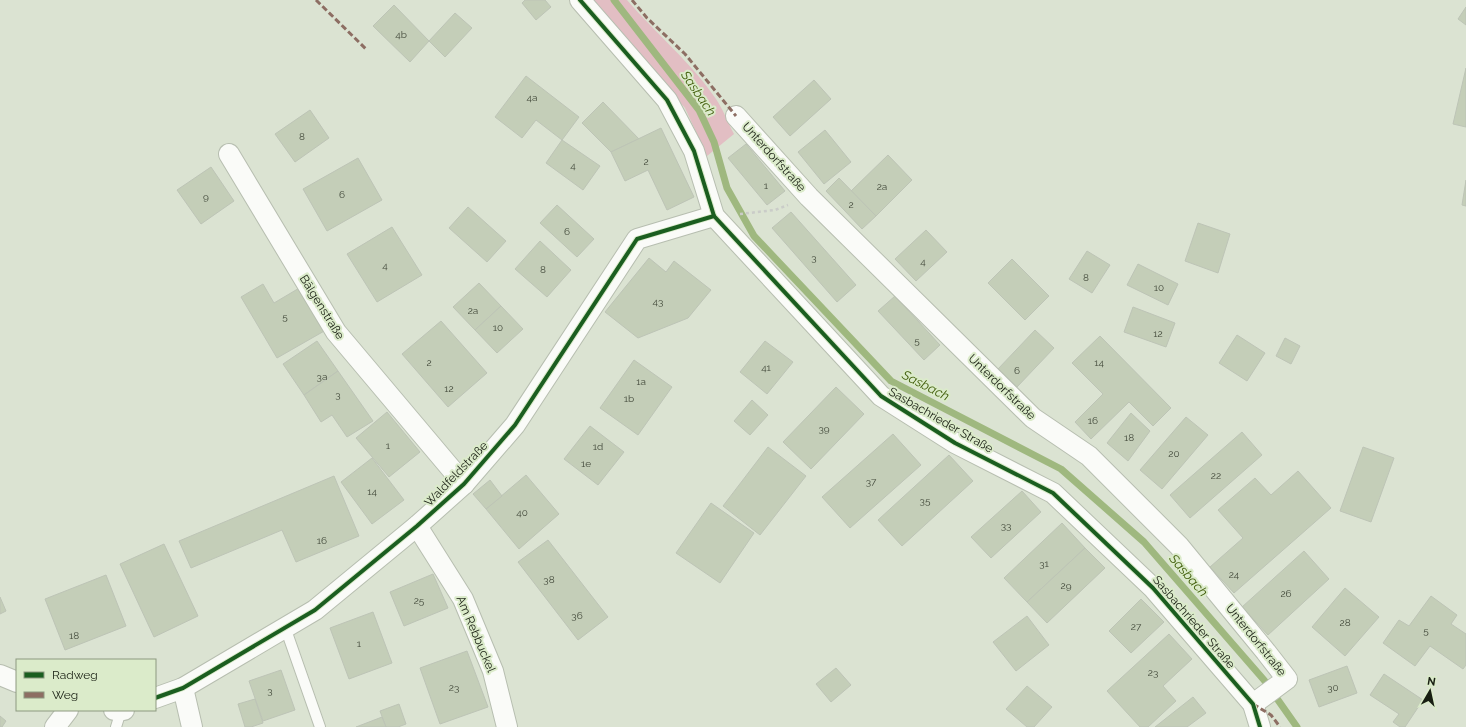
<svg xmlns="http://www.w3.org/2000/svg" width="1466" height="727" font-family="Raleway,sans-serif">
<style>
.green{fill:#e2bec3}
.lines{fill:none;stroke-linecap:round;stroke-linejoin:round}
.stream{stroke:#9fb87f;stroke-width:7}
.building{fill:#c4ceb8;stroke:#bdc4b6}
.lane-casing{stroke:#b7beb0;stroke-width:12}
.street-casing{stroke:#b7beb0;stroke-width:22}
.path{stroke:#caccc8;stroke-width:2.5;stroke-dasharray:3 3;stroke-linecap:butt}
.lane{stroke:#fafbf8;stroke-width:10}
.street{stroke:#fafbf8;stroke-width:20}
.quiet{stroke:#8d6e63;stroke-width:3;stroke-dasharray:6 3;stroke-linecap:butt}
.cycleway-casing{stroke:#dbebca;stroke-width:6}
.cycleway{stroke:#1b5e20;stroke-width:4}
.labels{text-anchor:middle;stroke-width:4;stroke-linejoin:round;paint-order:stroke}
.number-label{font-size:10px;fill:#444b3c}
.street-label{font-size:12px;fill:#181e12;stroke:#dbebca}
.water-label{font-size:13px;font-style:italic;fill:#3f5c08;stroke:#dbebca}
</style>
<rect width="100%" height="100%" fill="#dbe3d2"/>
<path class="green" d="M 591,0 L 627,0 C 656,34 691,62 716,99 C 723,109 728,123 734,134 L 707,156 L 685,108 Z"/>
<g class="lines">
<polyline class="stream" points="614,0 699,110 714,142 727,188 754,236 891,381 1061,469 1144,542 1264,680 1297,727"/>
</g>
<g class="building">
<polygon points="525,0 545,0 551,7 536,20 522,3"/>
<polygon points="394,5 429,41 410,62 373,26"/>
<polygon points="1466,7 1466,25 1458,19"/>
<polygon points="455,13 472,28 445,57 429,41"/>
<polygon points="1466,68 1466,127 1453,124"/>
<polygon points="526,76 579,117 562,140 536,120 522,138 495,117"/>
<polygon points="814,80 831,99 790,136 773,117"/>
<polygon points="603,102 639,139 611,152 582,123"/>
<polygon points="310,110 329,138 295,162 275,134"/>
<polygon points="661,128 694,197 667,210 648,170 625,181 611,152"/>
<polygon points="825,130 851,162 824,184 798,152"/>
<polygon points="562,140 600,166 583,190 546,163"/>
<polygon points="746,144 785,191 767,205 728,158"/>
<polygon points="888,155 912,180 876,216 851,191"/>
<polygon points="358,158 382,200 327,231 303,189"/>
<polygon points="211,167 234,201 201,224 177,190"/>
<polygon points="839,178 876,216 862,229 826,191"/>
<polygon points="1466,180 1466,206 1462,205"/>
<polygon points="557,205 594,239 577,257 540,223"/>
<polygon points="468,207 506,241 487,262 449,228"/>
<polygon points="791,212 856,285 837,302 772,228"/>
<polygon points="1198,223 1230,234 1218,273 1185,261"/>
<polygon points="392,227 422,275 377,302 347,254"/>
<polygon points="926,230 947,252 916,281 895,259"/>
<polygon points="540,241 571,270 547,297 515,269"/>
<polygon points="1087,251 1110,265 1092,293 1069,279"/>
<polygon points="649,258 666,272 674,261 711,290 688,318 638,338 605,312"/>
<polygon points="1012,259 1049,296 1025,320 988,283"/>
<polygon points="1138,264 1178,284 1168,305 1127,285"/>
<polygon points="479,283 501,306 475,330 453,307"/>
<polygon points="263,284 274,303 301,287 326,330 277,358 241,297"/>
<polygon points="895,296 940,345 924,360 878,311"/>
<polygon points="501,306 523,329 497,353 475,330"/>
<polygon points="1133,307 1175,323 1166,347 1124,332"/>
<polygon points="441,321 487,373 448,407 402,354"/>
<polygon points="1035,330 1054,348 1017,387 998,369"/>
<polygon points="1237,335 1265,353 1247,381 1219,363"/>
<polygon points="1100,336 1171,408 1153,426 1129,402 1091,439 1075,422 1103,394 1072,363"/>
<polygon points="1285,338 1300,346 1291,364 1276,356"/>
<polygon points="317,341 338,371 304,395 283,364"/>
<polygon points="765,341 793,362 767,394 740,372"/>
<polygon points="634,360 672,387 638,435 600,408"/>
<polygon points="338,371 373,421 347,437 332,415 321,422 304,395"/>
<polygon points="836,387 864,414 811,469 783,442"/>
<polygon points="752,400 768,415 750,435 734,421"/>
<polygon points="387,412 420,452 389,477 356,438"/>
<polygon points="1131,413 1150,431 1128,461 1107,443"/>
<polygon points="1186,417 1208,435 1162,489 1140,470"/>
<polygon points="590,426 624,452 598,485 564,459"/>
<polygon points="1242,432 1262,455 1190,518 1170,495"/>
<polygon points="893,434 921,465 850,528 822,497"/>
<polygon points="768,447 806,476 760,535 723,506"/>
<polygon points="1363,447 1394,458 1371,522 1340,511"/>
<polygon points="949,455 973,481 902,546 878,520"/>
<polygon points="372,458 404,500 372,524 341,482"/>
<polygon points="1298,471 1331,508 1234,593 1210,567 1243,538 1218,510 1255,478 1271,495"/>
<polygon points="526,475 559,514 519,549 486,509"/>
<polygon points="334,476 359,536 296,562 282,530 191,568 179,541"/>
<polygon points="490,480 502,496 486,509 473,494"/>
<polygon points="1022,491 1041,512 991,558 971,537"/>
<polygon points="711,503 754,533 720,583 676,553"/>
<polygon points="1062,523 1085,548 1027,602 1004,578"/>
<polygon points="548,540 608,617 578,640 518,562"/>
<polygon points="164,544 198,616 154,637 120,564"/>
<polygon points="1085,548 1105,568 1047,623 1027,602"/>
<polygon points="1304,551 1329,579 1268,635 1242,607"/>
<polygon points="433,574 448,608 404,626 390,592"/>
<polygon points="106,575 126,626 65,650 45,599"/>
<polygon points="1345,588 1379,617 1345,656 1312,627"/>
<polygon points="1431,596 1457,615 1451,624 1466,634 1466,665 1463,669 1430,646 1415,666 1383,643 1399,620 1409,626"/>
<polygon points="0,597 6,611 0,614"/>
<polygon points="1141,599 1164,622 1131,653 1109,631"/>
<polygon points="373,612 392,663 349,679 330,628"/>
<polygon points="1027,616 1049,645 1016,671 993,642"/>
<polygon points="1169,634 1192,659 1163,686 1176,701 1148,727 1140,727 1107,691"/>
<polygon points="467,651 488,707 440,724 420,668"/>
<polygon points="1347,666 1357,693 1319,707 1309,680"/>
<polygon points="836,668 851,685 831,702 816,684"/>
<polygon points="281,670 295,710 263,721 249,681"/>
<polygon points="1384,674 1423,700 1405,727 1400,727 1393,722 1399,714 1370,695"/>
<polygon points="1027,686 1052,707 1034,727 1027,727 1006,709"/>
<polygon points="1193,697 1206,713 1187,727 1155,727"/>
<polygon points="255,699 263,723 251,727 245,727 238,704"/>
<polygon points="399,704 406,724 398,727 386,727 380,711"/>
<polygon points="0,716 6,721 2,727 0,727"/>
<polygon points="382,717 386,727 356,727"/>
</g>
<g class="lines">
<defs>
<g id="lane">
<polyline points="285,627 320,727"/>
<polyline points="116,727 121,711"/>
</g>
<g id="street">
<polyline points="580,0 667,100 694,151 714,216 881,396 955,443 1053,493 1153,588 1253,704 1260,727"/>
<polyline points="736,116 809,197 1033,418 1089,456 1179,546 1266,652 1287,679 1253,704"/>
<polyline points="229,154 336,332 464,484"/>
<polyline points="417,526 463,599 493,671 507,727"/>
<polyline points="0,675 17,682"/>
<polyline points="183,688 192,727"/>
<polyline points="155,698 183,688 315,610 417,526 464,484 515,425 637,239 714,216"/>
<polyline points="114,710 124,710"/>
<polyline points="55,727 68,710"/>
</g>
</defs>
<use href="#lane" class="lane-casing"/>
<use href="#street" class="street-casing"/>
<polyline class="path" points="740,214 775,210 788,205"/>
<use href="#lane" class="lane"/>
<use href="#street" class="street"/>
<g class="quiet">
<polyline points="316,0 367,50"/>
<polyline points="632,0 647,18 685,54 736,116"/>
<polyline points="1253,704 1271,715 1280,727"/>
</g>
<defs>
<g id="cycleway">
<polyline points="580,0 667,100 694,151 714,216 881,396 955,443 1053,493 1153,588 1253,704 1260,727"/>
<polyline points="155,698 183,688 315,610 417,526 464,484 515,425 637,239 714,216"/>
</g>
</defs>
<use href="#cycleway" class="cycleway-casing"/>
<use href="#cycleway" class="cycleway"/>
</g>
<g class="labels">
<g class="number-label">
<text x="401" y="38">4b</text>
<text x="532" y="101">4a</text>
<text x="302" y="140">8</text>
<text x="646" y="165">2</text>
<text x="573" y="169">4</text>
<text x="766" y="189">1</text>
<text x="882" y="190">2a</text>
<text x="342" y="198">6</text>
<text x="206" y="200">9</text>
<text x="851" y="208">2</text>
<text x="567" y="235">6</text>
<text x="814" y="261">3</text>
<text x="923" y="265">4</text>
<text x="385" y="269">4</text>
<text x="543" y="273">8</text>
<text x="1086" y="281">8</text>
<text x="1159" y="291">10</text>
<text x="658" y="305">43</text>
<text x="473" y="314">2a</text>
<text x="285" y="320">5</text>
<text x="498" y="331">10</text>
<text x="1158" y="337">12</text>
<text x="917" y="344">5</text>
<text x="429" y="366">2</text>
<text x="1099" y="366">14</text>
<text x="766" y="371">41</text>
<text x="1017" y="374">6</text>
<text x="322" y="380">3a</text>
<text x="641" y="385">1a</text>
<text x="449" y="392">12</text>
<text x="338" y="398">3</text>
<text x="629" y="402">1b</text>
<text x="1093" y="424">16</text>
<text x="824" y="432">39</text>
<text x="1129" y="441">18</text>
<text x="388" y="449">1</text>
<text x="598" y="450">1d</text>
<text x="1174" y="457">20</text>
<text x="586" y="467">1e</text>
<text x="1216" y="479">22</text>
<text x="871" y="485">37</text>
<text x="372" y="495">14</text>
<text x="925" y="504">35</text>
<text x="522" y="516">40</text>
<text x="1006" y="529">33</text>
<text x="322" y="544">16</text>
<text x="1044" y="567">31</text>
<text x="1234" y="578">24</text>
<text x="549" y="583">38</text>
<text x="1066" y="589">29</text>
<text x="1286" y="597">26</text>
<text x="419" y="604">25</text>
<text x="577" y="619">36</text>
<text x="1345" y="626">28</text>
<text x="1136" y="630">27</text>
<text x="1426" y="634">5</text>
<text x="74" y="639">18</text>
<text x="359" y="647">1</text>
<text x="1153" y="676">23</text>
<text x="454" y="691">23</text>
<text x="1333" y="691">30</text>
<text x="270" y="694">3</text>
</g>
<g class="street-label">
<text transform="translate(774 157) rotate(48)" y="4">Unterdorfstraße</text>
<text transform="translate(322 307) rotate(58)" y="4">Bälgenstraße</text>
<text transform="translate(1002 387) rotate(44)" y="4">Unterdorfstraße</text>
<text transform="translate(941 420) rotate(30)" y="4">Sasbachrieder Straße</text>
<text transform="translate(456 474) rotate(-46)" y="4">Waldfeldstraße</text>
<text transform="translate(1194 622) rotate(49)" y="4">Sasbachrieder Straße</text>
<text transform="translate(476 634) rotate(67)" y="4">Am Rebbuckel</text>
<text transform="translate(1256 640) rotate(51)" y="4">Unterdorfstraße</text>
</g>
<g class="water-label">
<text transform="translate(699 93) rotate(56)" y="5">Sasbach</text>
<text transform="translate(926 385) rotate(27)" y="5">Sasbach</text>
<text transform="translate(1189 575) rotate(49)" y="5">Sasbach</text>
</g>
</g>
<rect x="16" y="659" width="140" height="52" fill="#dbebca" stroke="#8d9980"/>
<rect x="24" y="672" width="20" height="6" fill="#1b5e20" stroke="#8d9980"/>
<text x="52" y="679" font-size="12" fill="#181e12">Radweg</text>
<rect x="24" y="692" width="20" height="6" fill="#8d6e63" stroke="#8d9980"/>
<text x="52" y="699" font-size="12" fill="#181e12">Weg</text>
<g transform="translate(1430 691) rotate(9)" stroke="#dbebca" stroke-width="3" paint-order="stroke">
<path d="M0-3L7 15L0 10L-7 15Z" fill="#181e12"/>
<text y="-6" font-size="11" font-weight="bold" text-anchor="middle" fill="#181e12">N</text>
</g>
</svg>
